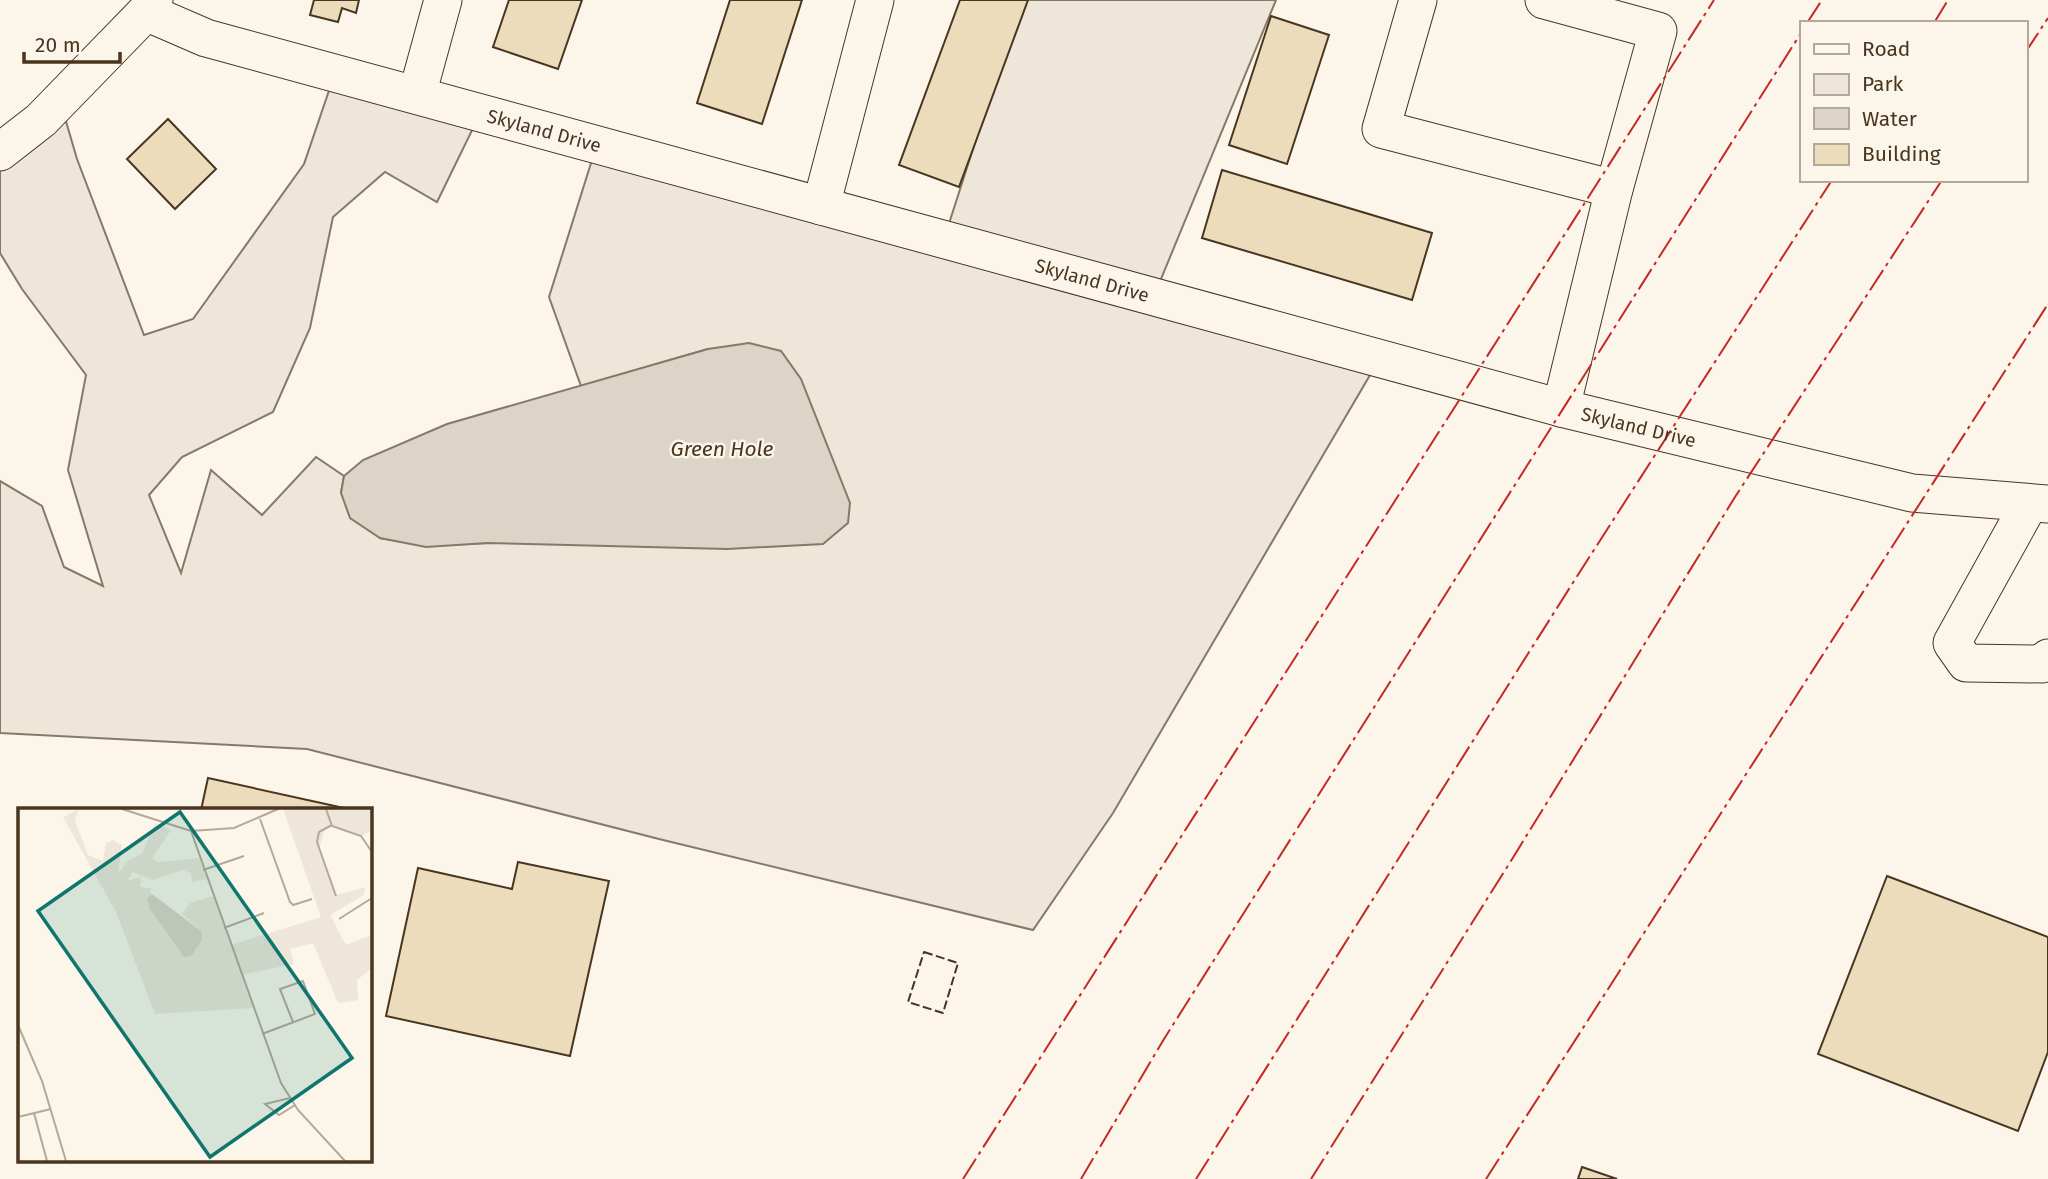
<svg xmlns="http://www.w3.org/2000/svg" width="2048" height="1179" font-family="'Fira Sans',sans-serif">
<style>
.green{fill:#ede6d9;stroke:#887966;stroke-width:2}
.water{fill:#dcd4c6;stroke:#887966;stroke-width:2}
.building{fill:#ecdcbc;stroke:#4a3520;stroke-width:2}
.lines{fill:none;stroke-linecap:round;stroke-linejoin:round}
.minor-casing{stroke:#4a3520;stroke-width:39}
.minor{stroke:#fbf6e9;stroke-width:37}
.fence{stroke:#4a3520;stroke-width:2;stroke-dasharray:9 3.5;stroke-linecap:butt}
.power{stroke:#c62828;stroke-width:2;stroke-dasharray:24 5 3.5 5;stroke-linecap:butt}
.labels{text-anchor:middle;stroke-width:5;stroke-linejoin:round;paint-order:stroke}
.street-label{font-size:19px;fill:#4a3520;stroke:#fbf6e9}
.water-label{font-size:21px;font-style:italic;fill:#4a3520;stroke:#fbf6e9}
.inset-road{fill:none;stroke:#b4a999;stroke-width:2}
.view{fill:#0f766e;fill-opacity:0.15;stroke:#0f766e;stroke-width:3.5}
.inset-edge{fill:none;stroke:#4a3520;stroke-width:3.5}
</style>
<rect width="100%" height="100%" fill="#fbf6e9"/>
<polygon class="green" points="1021,0 1276,0 1154,296 1380,358 1113,813 1033,930 659,839 307,749 0,733 0,481 42,506 64,567 103,586 68,470 86,375 22,289 0,253 0,152 65,118 77,159 144,335 193,319 304,164 335,73 481,112 437,202 385,172 333,217 310,328 273,412 182,457 149,495 181,573 211,470 262,515 316,457 344,476 341,493 380,538 426,546 487,543 708,349 581,386 549,297 597,144 944,239"/>
<polygon class="water" points="749,343 781,351 801,379 850,503 848,523 823,544 727,549 487,543 426,547 380,538 350,518 341,493 344,476 363,460 447,424 708,349"/>
<g class="building">
<polygon points="314,0 359,0 356,13 342,8 338,22 310,15"/>
<polygon points="509,0 582,0 558,69 493,47"/>
<polygon points="730,0 802,0 762,124 697,103"/>
<polygon points="960,0 1028,0 959,187 899,165"/>
<polygon points="1271,16 1329,35 1287,164 1229,145"/>
<polygon points="168,119 216,169 175,209 127,159"/>
<polygon points="1222,170 1432,233 1412,300 1202,238"/>
<polygon points="208,778 353,810 201,810"/>
<polygon points="518,862 609,881 570,1056 386,1016 418,868 512,889"/>
<polygon points="1887,876 2048,937 2048,1052 2018,1131 1818,1054"/>
<polygon points="1582,1167 1617,1179 1578,1179"/>
</g>
<g class="lines">
<defs>
<g id="minor">
<polyline points="1418,0 1381,129 1614,189"/>
<polyline points="1544,0 1658,31 1614,189 1561,408"/>
<path id="s1" d="M 146,12 L 206,38 L 1561,408 L 1912,493 L 2048,504"/>
<polyline points="417,95 443,0"/>
<polyline points="0,152 41,120 146,12 154,0"/>
<polyline points="821,206 875,0"/>
<polyline points="2029,504 1952,643 1966,663 2042,664 2048,658"/>
</g>
</defs>
<use href="#minor" class="minor-casing"/>
<use href="#minor" class="minor"/>
<polygon class="fence" points="924,952 958,963 943,1013 908,1002"/>
<g class="power">
<polyline points="1807,23 1822,0"/>
<polyline points="1934,23 1948,0"/>
<polyline points="2025,53 2048,18"/>
<polyline points="963,1179 1714,0"/>
<polyline points="1081,1179 1164,1039 1801,33"/>
<polyline points="1196,1179 1574,581 1832,180"/>
<polyline points="1311,1179 1514,856 1735,497 1942,180"/>
<polyline points="1486,1179 2048,304"/>
</g>
</g>
<g class="labels">
<g class="street-label">
<text dy="7" stroke="none"><textPath href="#s1" startOffset="416">Skyland Drive</textPath></text>
<text dy="7" stroke="none"><textPath href="#s1" startOffset="984">Skyland Drive</textPath></text>
<text dy="7" stroke="none"><textPath href="#s1" startOffset="1550">Skyland Drive</textPath></text>
</g>
<g class="water-label">
<text x="722" y="456">Green Hole</text>
</g>
</g>
<g transform="translate(18 808)">
<rect width="354" height="354" fill="#fbf6e9"/>
<path d="M 61,1 L 57,13 L 70,47 L 85,53 L 88,35 L 95,32 L 104,37 L 100,65 L 111,52 L 124,46 L 137,15 L 153,22 L 134,50 L 140,54 L 181,50 L 189,71 L 174,74 L 173,65 L 164,62 L 135,72 L 115,64 L 109,73 L 123,69 L 122,79 L 133,80 L 132,101 L 157,137 L 183,123 L 164,106 L 172,95 L 195,88 L 213,137 L 303,109 L 265,1 L 353,1 L 353,23 L 343,28 L 314,18 L 307,20 L 301,41 L 318,87 L 348,79 L 346,87 L 312,107 L 328,137 L 353,127 L 353,161 L 339,172 L 340,192 L 320,195 L 295,135 L 272,141 L 276,156 L 223,167 L 235,200 L 137,206 L 98,104 L 45,9 Z" fill="#ede6d9"/>
<path d="M 134,86 L 183,123 L 184,132 L 173,148 L 166,149 L 132,101 L 129,90 Z" fill="#dcd4c6"/>
<path class="inset-road" d="M 104,1 L 173,23 L 216,20 L 260,1M 308,1 L 314,18 L 343,28 L 354,44M 242,11 L 272,94 L 275,97 L 294,91M 314,17 L 301,24 L 299,34 L 318,88M 173,23 L 263,275 L 280,302 L 327,353M 185,62 L 226,48M 321,111 L 354,90M 206,120 L 246,105M 0,217 L 24,273 L 48,353M 244,226 L 297,206 L 285,173 L 262,181 L 275,214M 272,290 L 247,296 L 261,307 L 277,297M 16,305 L 29,353M 0,309 L 33,301"/>
<path class="view" d="M 162,4 L 334,250 L 192,349 L 20,103 Z"/>
<rect width="354" height="354" class="inset-edge"/>
</g>
<rect x="1800" y="21" width="228" height="161" fill="#fbf6e9" stroke="#b4a999" stroke-width="2"/>
<rect x="1814" y="44" width="35" height="10" fill="#fbf6e9" stroke="#b4a999" stroke-width="2"/>
<text x="1862" y="56" font-size="21" fill="#4a3520">Road</text>
<rect x="1814" y="74" width="35" height="21" fill="#ede6d9" stroke="#b4a999" stroke-width="2"/>
<text x="1862" y="91" font-size="21" fill="#4a3520">Park</text>
<rect x="1814" y="108" width="35" height="21" fill="#dcd4c6" stroke="#b4a999" stroke-width="2"/>
<text x="1862" y="126" font-size="21" fill="#4a3520">Water</text>
<rect x="1814" y="144" width="35" height="21" fill="#ecdcbc" stroke="#b4a999" stroke-width="2"/>
<text x="1862" y="161" font-size="21" fill="#4a3520">Building</text>
<path d="M24 52v10h96v-10" fill="none" stroke="#4a3520" stroke-width="3.5"/>
<text x="35" y="52" font-size="21" fill="#4a3520" stroke="#fbf6e9" stroke-width="5" paint-order="stroke">20 m</text>
</svg>
